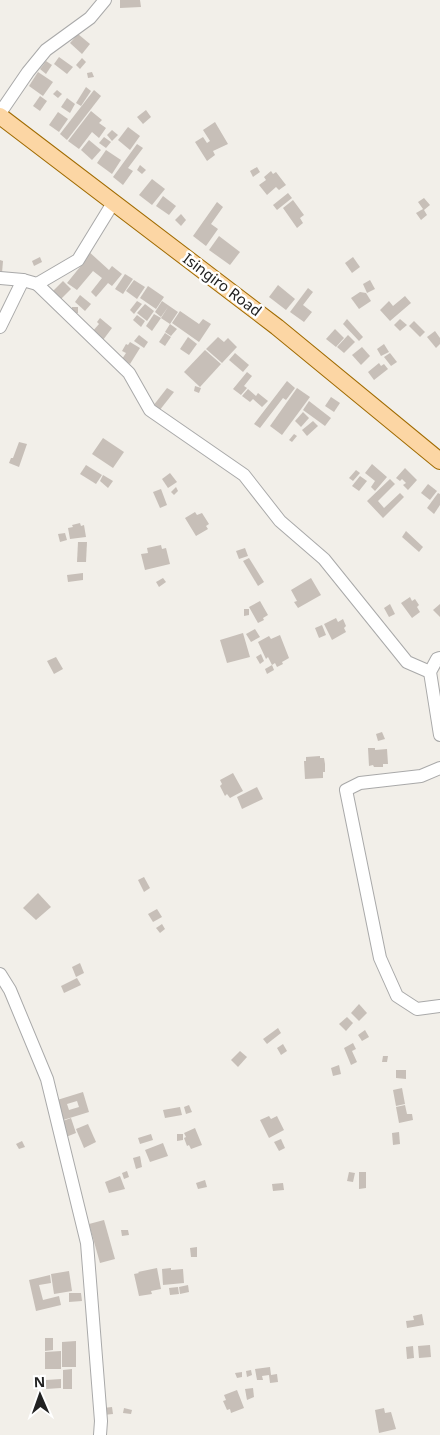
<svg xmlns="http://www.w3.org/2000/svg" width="440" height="1435" font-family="'Noto Sans',sans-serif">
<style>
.building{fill:#c7bfb8;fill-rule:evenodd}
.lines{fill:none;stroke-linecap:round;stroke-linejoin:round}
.minor-casing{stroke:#a9a9a9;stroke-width:14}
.major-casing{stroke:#a06b00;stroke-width:18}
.minor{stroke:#fff;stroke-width:12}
.major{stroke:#fcd6a4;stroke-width:16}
.labels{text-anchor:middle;stroke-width:5;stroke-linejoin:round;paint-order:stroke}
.street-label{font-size:15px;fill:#222;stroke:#fff}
</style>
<rect width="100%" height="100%" fill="#f2efe9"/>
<g class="building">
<polygon points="120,0 140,0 141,7 120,8"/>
<polygon points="78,34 90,44 82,54 70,43"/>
<polygon points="59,57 73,67 67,74 54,64"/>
<polygon points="82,58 86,62 80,69 76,65"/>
<polygon points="46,61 52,65 46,74 40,69"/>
<polygon points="38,72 53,82 43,96 29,86"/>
<polygon points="92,72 94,77 88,78 87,73"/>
<polygon points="86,87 91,91 81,106 76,103"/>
<polygon points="57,90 62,94 58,98 53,94"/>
<polygon points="94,90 101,96 67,140 60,134"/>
<polygon points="40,96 47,101 40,111 33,106"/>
<polygon points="67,98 75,104 70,113 61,107"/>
<polygon points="146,110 151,117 143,124 137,117"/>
<polygon points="91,111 102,120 99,123 106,128 99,138 92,132 79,149 68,141"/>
<polygon points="58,112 68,119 59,132 49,125"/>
<polygon points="215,122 228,144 213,151 215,155 207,161 195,142 203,137 207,143 210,141 203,130"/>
<polygon points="128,127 140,136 130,150 118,140"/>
<polygon points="112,130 118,135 112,141 107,135"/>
<polygon points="104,137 111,142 106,148 99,143"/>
<polygon points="89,140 101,150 92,160 81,150"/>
<polygon points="137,144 143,148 128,168 133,171 123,185 113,177"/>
<polygon points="106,150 121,160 112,174 97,163"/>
<polygon points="140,165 146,170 142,174 137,170"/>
<polygon points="257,167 260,172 253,177 250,171"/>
<polygon points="271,171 273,174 276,172 286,185 279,190 276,187 267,195 259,185 266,180 264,177"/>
<polygon points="152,179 165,189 152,205 139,195"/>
<polygon points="288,193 292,198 277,210 273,205"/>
<polygon points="163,196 176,206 169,215 156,206"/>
<polygon points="424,198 430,205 424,210 427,215 421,220 416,213 423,209 418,202"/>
<polygon points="293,200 304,215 300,218 303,223 297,228 283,208"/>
<polygon points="217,202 223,207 211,224 218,229 206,246 193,236"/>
<polygon points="181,214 186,220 181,226 175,220"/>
<polygon points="219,236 240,252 230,265 209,250"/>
<polygon points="87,250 109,270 112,266 122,274 112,286 108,283 96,297 91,292 102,278 93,271 77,290 67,283 84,262"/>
<polygon points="40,257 42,262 34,266 32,261"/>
<polygon points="353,257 360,267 352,273 345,263"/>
<polygon points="0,260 3,261 2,273 0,273"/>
<polygon points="125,274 133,279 123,294 115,289"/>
<polygon points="134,280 145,287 137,299 126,291"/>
<polygon points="370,280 375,289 367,293 363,284"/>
<polygon points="63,281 71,289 60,300 52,292"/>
<polygon points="278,285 295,299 286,310 269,297"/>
<polygon points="148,286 164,297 156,309 140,298"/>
<polygon points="308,288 313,292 303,305 312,312 304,322 290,312"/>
<polygon points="360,292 366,293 371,301 359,309 351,298"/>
<polygon points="80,295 91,304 85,311 75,302"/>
<polygon points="405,296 411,303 390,321 380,310 389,301 393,306"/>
<polygon points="137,301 142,304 134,314 130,310"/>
<polygon points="162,301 178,312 170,324 161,318 168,307 161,317 155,312"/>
<polygon points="145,304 154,311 147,321 137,313"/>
<rect x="72" y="307" width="6" height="6"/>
<polygon points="180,311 199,324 203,319 211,324 199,342 172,323"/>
<polygon points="154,314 161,318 152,331 146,326"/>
<polygon points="137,315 145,321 141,327 133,320"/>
<polygon points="100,318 112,328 103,340 92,332 99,324 97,322"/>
<polygon points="347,319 363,337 359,341 343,324"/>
<polygon points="400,319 407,325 400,331 394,325"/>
<polygon points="414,321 425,332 420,337 409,326"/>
<polygon points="170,324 177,329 171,336 165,332"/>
<polygon points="335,329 344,338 336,347 326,339"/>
<polygon points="435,331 440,338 440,344 436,348 427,337"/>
<polygon points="165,333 171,337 165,346 159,342"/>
<polygon points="139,335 148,342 144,348 134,341"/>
<polygon points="348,335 355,342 344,353 337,347"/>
<polygon points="188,337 197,344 189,355 180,349"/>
<polygon points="218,337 224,342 228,338 237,347 222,363 206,349"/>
<polygon points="130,342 140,348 130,364 122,359 126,353 122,351 126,344 128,345"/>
<polygon points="384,344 389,352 381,356 377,349"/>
<polygon points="362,347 370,356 361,365 352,355"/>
<polygon points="205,350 221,364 200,387 184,372"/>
<polygon points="235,353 249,365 243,372 229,360"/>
<polygon points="390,353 397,362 391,366 384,357"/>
<polygon points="379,363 381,366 384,364 388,369 374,380 368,372"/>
<polygon points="247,372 252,376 244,386 247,388 241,395 233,389"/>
<polygon points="287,381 295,388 286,400 283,398 260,428 254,424"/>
<polygon points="195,386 201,388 199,393 194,391"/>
<polygon points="167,388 174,392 159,411 153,406"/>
<polygon points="297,388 310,397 282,435 270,426"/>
<polygon points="248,389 256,396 258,393 268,401 262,407 253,399 250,402 242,396"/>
<polygon points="331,397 340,403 334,412 325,406"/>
<polygon points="309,401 331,418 325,426 303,410"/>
<polygon points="303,412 309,418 301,427 295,421"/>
<polygon points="313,421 318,426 307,436 302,430"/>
<polygon points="294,434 297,436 292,442 289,440"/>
<polygon points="103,438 124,452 113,468 92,454"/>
<polygon points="19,442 27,444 19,467 9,463 11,458 13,458"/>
<polygon points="372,464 387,477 375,491 371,487 375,481 365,473"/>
<polygon points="86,465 102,475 96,484 80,474"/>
<polygon points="405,468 417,480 408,490 403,485 406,483 402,479 400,481 396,478"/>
<polygon points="356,470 360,473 353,481 349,478"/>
<polygon points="170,473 177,482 168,488 162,479"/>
<polygon points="103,475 113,481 108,488 100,481"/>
<polygon points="360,476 367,481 359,491 352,486"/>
<polygon points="390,479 395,484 378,501 384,508 400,493 404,497 383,518 367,501"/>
<polygon points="428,484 437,491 430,500 421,493"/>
<polygon points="176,487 178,491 174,495 171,492"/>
<polygon points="161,489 167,505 160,508 153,492"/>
<polygon points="438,493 440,494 440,505 434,514 427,508"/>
<polygon points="195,512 197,515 202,513 209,524 206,526 208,529 196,536 185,518"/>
<polygon points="80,523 81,526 84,525 86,537 70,539 68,528 73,527 72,525"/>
<polygon points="406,531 423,547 419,552 402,537"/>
<polygon points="65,533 67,540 60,542 58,534"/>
<polygon points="78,542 87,542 86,562 77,562"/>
<polygon points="161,545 162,549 166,548 170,564 145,570 141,554 148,553 147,548"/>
<polygon points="245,548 248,556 239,559 236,551"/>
<polygon points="249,558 264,582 258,586 243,561"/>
<polygon points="83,573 83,580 68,582 67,575"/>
<polygon points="163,578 166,582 159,587 156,582"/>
<polygon points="311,578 321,595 298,608 294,602 297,601 291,590"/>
<polygon points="410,597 412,601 415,599 419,605 417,607 420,612 412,618 401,603"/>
<polygon points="260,601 268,615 263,618 264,620 258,623 249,607"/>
<polygon points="390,604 395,614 389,617 384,608"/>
<polygon points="440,604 440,617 433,610"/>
<polygon points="244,609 249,609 249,615 244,616"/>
<polygon points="336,618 338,622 343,619 346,626 344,628 346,632 332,640 324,624"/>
<polygon points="322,625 326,635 319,638 315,628"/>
<polygon points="255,629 260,637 251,642 246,634"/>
<polygon points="243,633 250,657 227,663 220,640"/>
<polygon points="280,635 289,658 282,662 283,664 277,667 275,663 272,665 268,657 266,659 258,642 269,636 271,639"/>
<polygon points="261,654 264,661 260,664 256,657"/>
<polygon points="56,657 63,669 54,674 47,661"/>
<polygon points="272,665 274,670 267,674 265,669"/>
<polygon points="382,732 385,739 378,741 376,734"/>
<polygon points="368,748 375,748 375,750 387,749 388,764 383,764 383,767 374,767 373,765 369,766"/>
<polygon points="320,756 320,758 324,758 325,764 325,772 323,772 323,778 305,779 304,761 306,761 306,757"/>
<polygon points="233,773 243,791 230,798 227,794 225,796 220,786 222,784 220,780"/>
<polygon points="257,787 263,799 242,809 237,797"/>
<polygon points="144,877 150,888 144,892 138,880"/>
<polygon points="38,893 51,907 36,920 23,908"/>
<polygon points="157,909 162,917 153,922 148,914"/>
<polygon points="162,924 165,929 160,933 156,928"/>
<polygon points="80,963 84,973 76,977 72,967"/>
<polygon points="77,978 81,985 64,993 61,986"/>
<polygon points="359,1004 367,1013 359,1021 351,1013"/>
<polygon points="347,1017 353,1023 346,1031 339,1024"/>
<polygon points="278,1028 281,1033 267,1044 263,1039"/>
<polygon points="365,1030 369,1037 362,1041 358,1035"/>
<polygon points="353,1043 356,1049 352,1051 357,1062 351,1065 344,1048"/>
<polygon points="283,1044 287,1051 281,1055 277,1048"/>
<polygon points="240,1051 247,1057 238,1067 231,1060"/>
<polygon points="383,1056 388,1056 387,1062 382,1062"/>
<polygon points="339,1065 341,1074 333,1076 331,1068"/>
<polygon points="396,1070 406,1070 406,1079 396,1078"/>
<polygon points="402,1088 405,1104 396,1106 393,1090"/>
<path d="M 83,1092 L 89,1112 L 60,1121 L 54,1101 ZM 77,1101 L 79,1107 L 69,1110 L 67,1104 Z"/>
<polygon points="189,1105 192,1112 186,1114 184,1107"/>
<polygon points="405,1105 407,1114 412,1114 413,1120 399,1123 396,1107"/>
<polygon points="180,1107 182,1115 165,1118 163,1110"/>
<polygon points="269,1116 271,1119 277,1116 284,1130 269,1138 260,1120"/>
<polygon points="71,1118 76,1133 66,1137 60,1122"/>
<polygon points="88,1124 96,1142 84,1148 76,1129"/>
<polygon points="195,1128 202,1145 191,1149 189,1145 187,1146 184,1138 186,1137 184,1133"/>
<polygon points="399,1132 400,1144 393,1145 392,1133"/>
<polygon points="151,1134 153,1140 140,1144 138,1138"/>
<polygon points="177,1134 183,1134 183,1140 177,1141"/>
<polygon points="281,1139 285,1148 279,1151 274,1142"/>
<polygon points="22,1141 25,1147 19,1149 16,1144"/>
<polygon points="163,1143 168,1156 150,1162 145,1150"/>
<polygon points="140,1156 142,1167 136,1169 133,1158"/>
<polygon points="127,1171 129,1177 124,1179 122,1173"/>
<polygon points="349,1172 355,1173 353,1182 347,1181"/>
<polygon points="359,1172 366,1172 366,1188 359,1189"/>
<polygon points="120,1176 125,1189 109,1193 105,1182"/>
<polygon points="205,1180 207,1187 198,1189 196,1183"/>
<polygon points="283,1183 284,1190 273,1191 272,1184"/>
<polygon points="104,1220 115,1259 100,1263 89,1224"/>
<polygon points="121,1230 128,1230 129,1235 122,1236"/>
<polygon points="197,1247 197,1257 191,1257 190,1248"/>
<polygon points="157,1268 161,1289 151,1291 152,1294 139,1296 134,1274 139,1273 138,1272"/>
<polygon points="171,1268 171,1270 183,1269 184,1283 163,1285 162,1269"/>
<polygon points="69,1271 72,1291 54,1294 51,1274"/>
<polygon points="50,1275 51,1283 39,1285 43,1300 59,1296 61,1305 36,1311 29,1280"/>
<polygon points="188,1285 189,1292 180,1294 179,1287"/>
<polygon points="178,1287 179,1294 170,1295 169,1288"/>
<polygon points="69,1293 81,1293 82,1301 69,1302"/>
<polygon points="422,1314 424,1325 407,1328 406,1321 414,1320 413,1316"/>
<polygon points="45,1338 53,1338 53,1350 45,1351"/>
<polygon points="76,1341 76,1367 62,1367 62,1342"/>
<polygon points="430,1345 431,1357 419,1358 418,1346"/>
<polygon points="413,1346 414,1358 407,1359 406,1347"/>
<polygon points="61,1351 61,1369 45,1369 45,1352"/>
<polygon points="270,1367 271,1375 277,1374 278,1382 270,1383 269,1375 262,1376 263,1380 257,1380 255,1369"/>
<polygon points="72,1369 72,1389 63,1389 63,1370"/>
<polygon points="251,1370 252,1375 247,1377 246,1371"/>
<polygon points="242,1372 242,1377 237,1378 235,1373"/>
<polygon points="61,1379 61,1388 46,1389 46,1380"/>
<polygon points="253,1388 254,1397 247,1400 245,1389"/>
<polygon points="237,1390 244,1408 231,1413 230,1409 227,1410 223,1401 226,1400 224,1395"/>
<polygon points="112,1407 113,1414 103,1415 103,1408"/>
<polygon points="124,1408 132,1410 131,1414 123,1413"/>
<polygon points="384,1408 385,1413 391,1412 396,1429 379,1433 375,1410"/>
</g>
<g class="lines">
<defs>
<g id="minor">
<polyline points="0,113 28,72 46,50 90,18 105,0"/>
<polyline points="0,278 23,280 37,284 78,260 113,203"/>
<polyline points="37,284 129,373 150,410 244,475 280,521 324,559 407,662 430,672"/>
<polyline points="0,327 23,280"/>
<polyline points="440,658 437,659 430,672 440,735"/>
<polyline points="440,768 421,776 360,783 346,790 380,958 397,996 417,1009 440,1006"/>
<polyline points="0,974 10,990 47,1079 87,1243 101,1421 100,1435"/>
</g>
<polyline id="major" points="0,116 277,327 440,461"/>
</defs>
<use href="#minor" class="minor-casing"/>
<use href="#major" class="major-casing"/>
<use href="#minor" class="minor"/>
<use href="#major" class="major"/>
</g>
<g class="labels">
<g class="street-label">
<text transform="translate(222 285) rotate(37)" y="5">Isingiro Road</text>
</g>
</g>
<g transform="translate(40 1395) rotate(358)" stroke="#ffffff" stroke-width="4" paint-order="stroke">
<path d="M0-4L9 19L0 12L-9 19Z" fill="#222222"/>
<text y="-8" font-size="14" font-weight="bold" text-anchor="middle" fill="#222222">N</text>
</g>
</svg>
